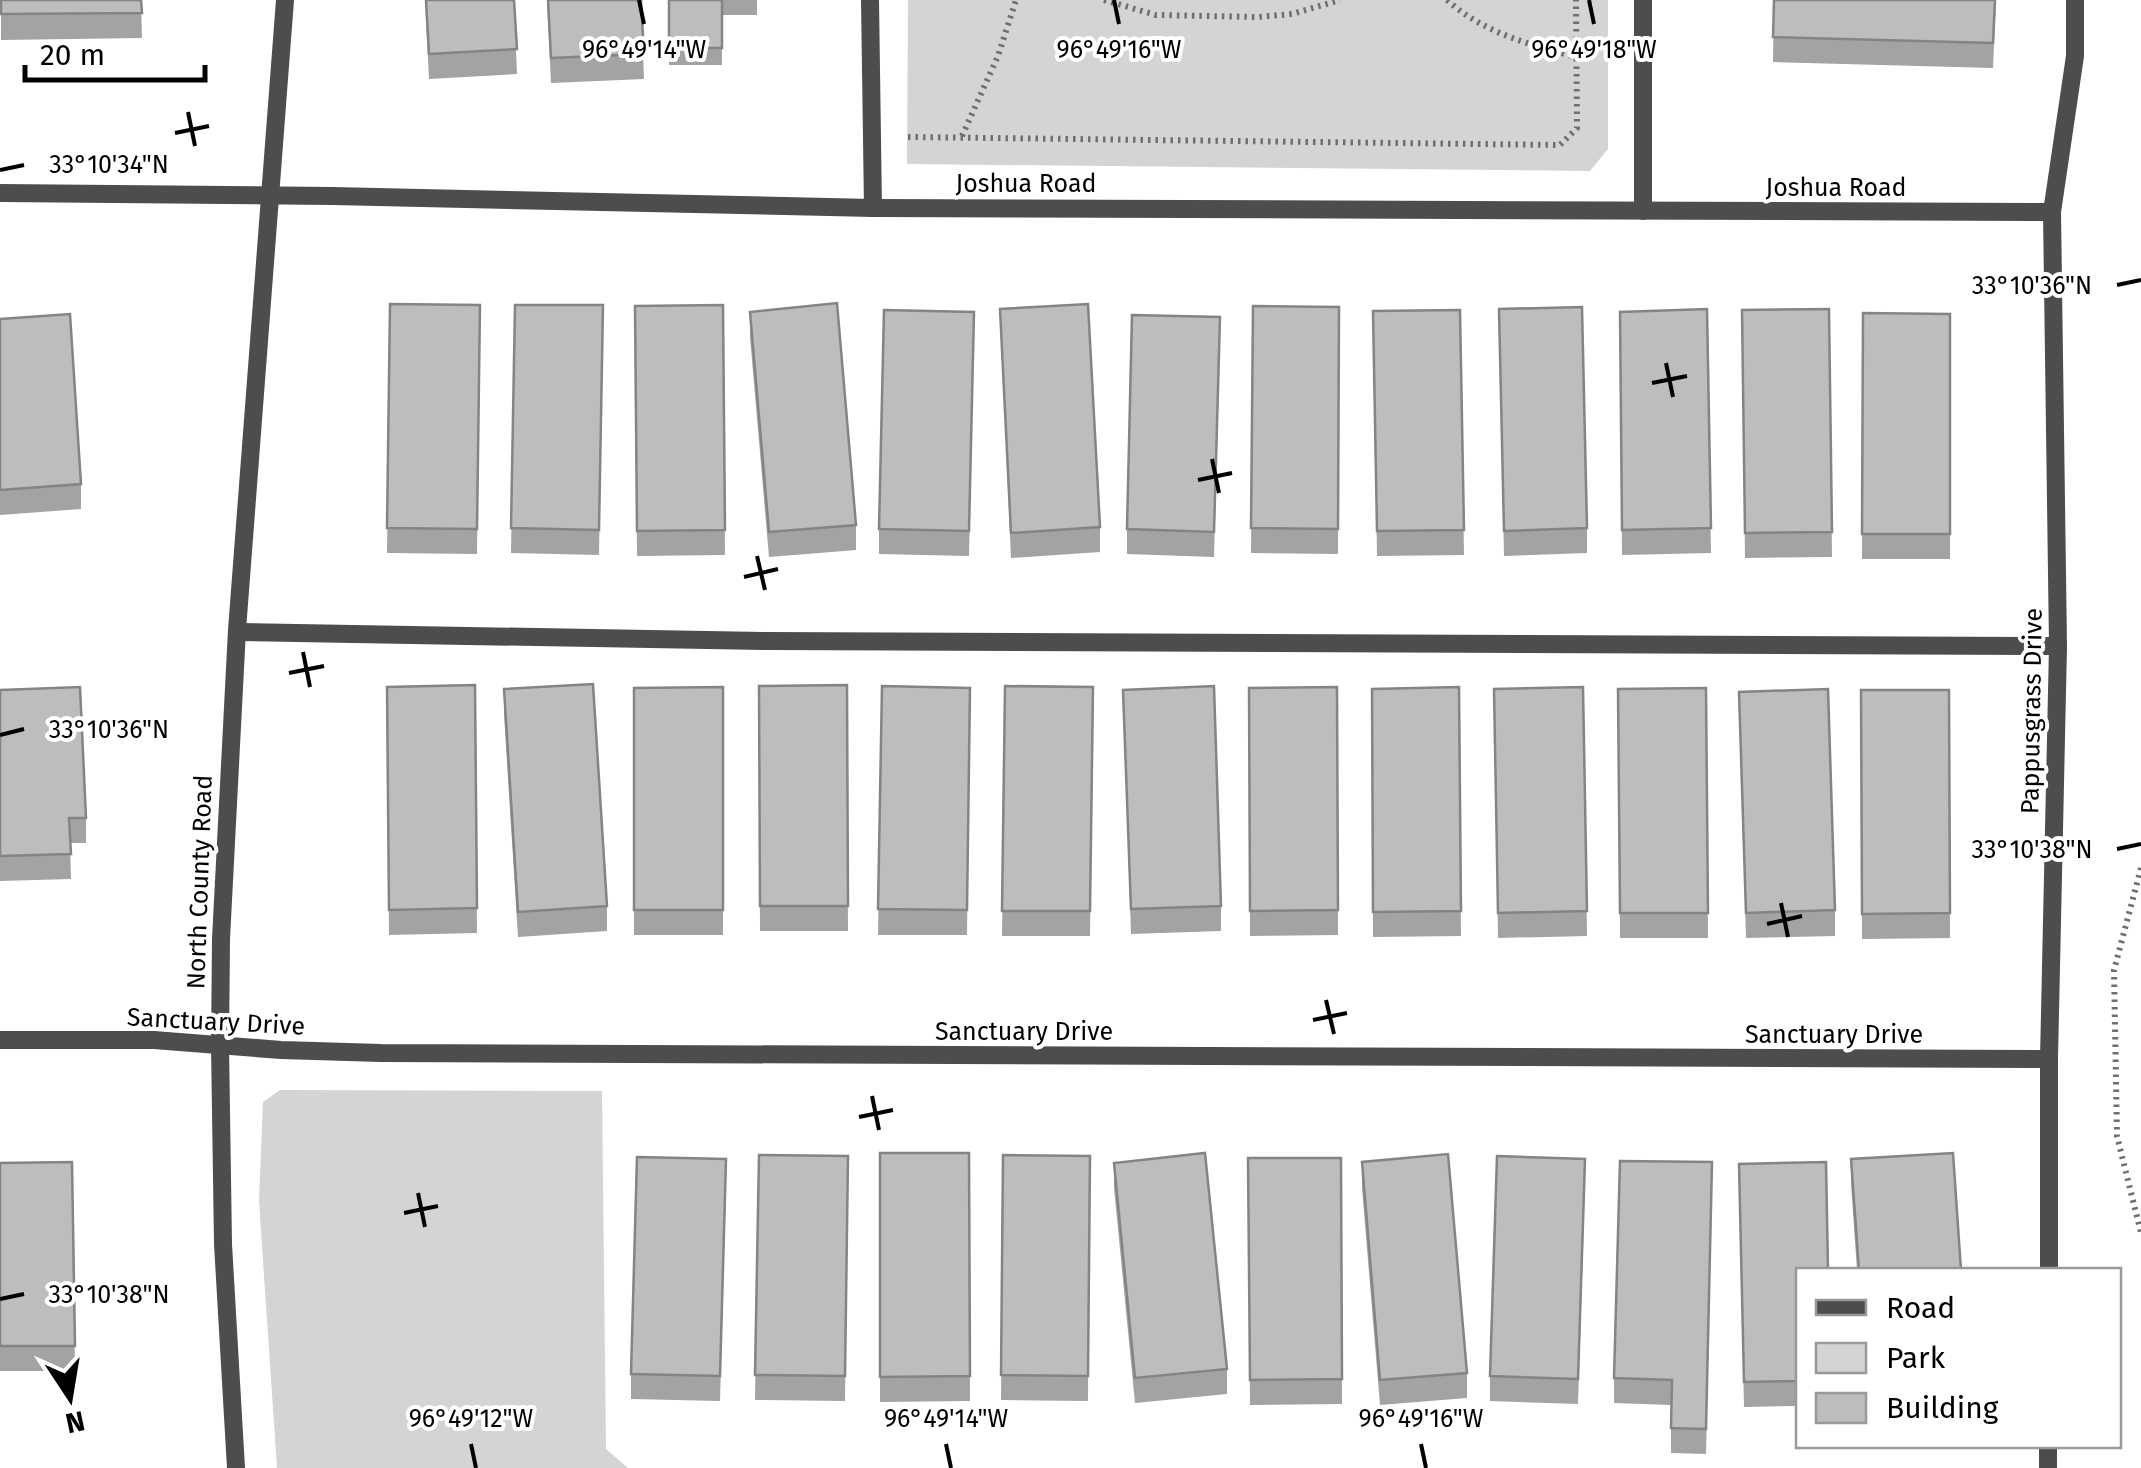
<svg xmlns="http://www.w3.org/2000/svg" width="2141" height="1468" font-family="'Fira Sans',sans-serif">
<style>
.green{fill:#d4d4d4}
.lines{fill:none;stroke-linecap:round;stroke-linejoin:round}
.path{stroke:#6f6f6f;stroke-width:6;stroke-dasharray:2.5 5;stroke-linecap:butt}
.minor{stroke:#4d4d4d;stroke-width:18}
.wall{fill:#a3a3a3}
.building{fill:#bdbdbd;stroke:#848484;stroke-width:2.5}
.ticks{fill:none;stroke:#000;stroke-width:4}
.labels{text-anchor:middle;stroke-width:8;stroke-linejoin:round;paint-order:stroke}
.street-label{font-size:25px;fill:#000;stroke:#fff}
.ticks-label{font-size:25px;text-anchor:middle;fill:#000;stroke:#fff;stroke-width:8;stroke-linejoin:round;paint-order:stroke}
</style>
<rect width="100%" height="100%" fill="#fff"/>
<g class="green">
<polygon points="908,0 1608,0 1608,149 1590,171 907,164"/>
<polygon points="280,1090 602,1091 606,1449 628,1468 277,1468 259,1201 263,1102"/>
</g>
<g class="lines">
<g class="path">
<polyline points="1104,0 1156,15 1258,17 1292,14 1340,0"/>
<path d="M 1447,0 C 1482,32 1532,46 1577,57"/>
<polyline points="962,136 998,56 1016,0"/>
<polyline points="908,137 1560,145 1577,128 1576,0"/>
<polyline points="2141,868 2114,970 2117,1136 2141,1233"/>
</g>
<g class="minor">
<polyline points="870,0 873,208"/>
<polyline points="0,193 333,196 873,208 2052,212"/>
<polyline points="1643,211 1643,0"/>
<polyline points="237,632 768,641 2058,646"/>
<polyline points="0,1040 154,1040 281,1050 381,1053 2049,1059"/>
<polyline points="2049,1270 2049,1059 2058,646 2052,212 2075,56 2075,0"/>
<polyline points="236,1468 223,1244 220,1045 221,939 237,630 285,0"/>
<polyline points="2048,1468 2048,1446"/>
</g>
</g>
<g class="wall">
<polygon points="1,0 141,0 142,38 1,40"/>
<polygon points="425,0 514,0 517,74 429,79"/>
<polygon points="547,0 641,0 644,79 551,83"/>
<polygon points="669,0 757,0 757,15 722,15 722,65 669,65"/>
<polygon points="1774,0 1996,0 1993,68 1773,62"/>
<polygon points="390,304 480,305 477,554 387,553"/>
<polygon points="515,305 603,305 599,555 511,553"/>
<polygon points="723,305 725,555 637,556 635,306"/>
<polygon points="1253,306 1339,307 1338,554 1251,553"/>
<polygon points="1000,309 1100,527 1100,552 1011,558"/>
<polygon points="1707,309 1711,553 1622,555 1620,312"/>
<polygon points="1829,309 1832,557 1745,558 1742,310"/>
<polygon points="1460,310 1464,555 1377,556 1373,311"/>
<polygon points="750,312 856,525 856,550 769,557 750,337"/>
<polygon points="974,312 969,556 879,554 879,529"/>
<polygon points="1863,313 1950,314 1950,559 1862,559"/>
<polygon points="0,319 81,484 81,509 0,515"/>
<polygon points="1499,334 1587,528 1587,553 1504,556"/>
<polygon points="1220,343 1214,557 1127,554 1127,529"/>
<polygon points="475,685 477,933 389,935 387,687"/>
<polygon points="847,685 848,931 760,931 759,686"/>
<polygon points="882,686 970,688 967,935 878,935"/>
<polygon points="1005,686 1093,687 1090,936 1002,936"/>
<polygon points="723,687 723,935 634,935 634,688"/>
<polygon points="1337,687 1338,935 1250,936 1249,688"/>
<polygon points="1459,687 1461,936 1373,937 1372,689"/>
<polygon points="1583,687 1587,936 1498,938 1494,689"/>
<polygon points="1706,688 1708,938 1620,938 1618,689"/>
<polygon points="504,689 607,906 607,931 518,937 504,714"/>
<polygon points="0,690 86,818 86,843 70,843 71,879 0,881"/>
<polygon points="1123,690 1221,906 1221,931 1131,934"/>
<polygon points="1861,690 1949,690 1950,938 1862,939"/>
<polygon points="1739,692 1835,910 1835,936 1746,938"/>
<polygon points="880,1153 969,1153 970,1401 880,1402"/>
<polygon points="759,1155 848,1156 845,1401 755,1400"/>
<polygon points="1003,1155 1090,1156 1088,1401 1001,1400"/>
<polygon points="1248,1158 1341,1158 1342,1404 1250,1405"/>
<polygon points="1851,1159 1961,1270 1857,1270 1851,1184"/>
<polygon points="72,1162 75,1371 0,1371 0,1163"/>
<polygon points="1362,1162 1467,1373 1467,1398 1380,1405 1362,1188"/>
<polygon points="1114,1163 1227,1369 1227,1394 1135,1403 1114,1188"/>
<polygon points="1739,1164 1798,1270 1798,1406 1744,1407"/>
<polygon points="726,1184 720,1401 631,1399 631,1374"/>
<polygon points="1585,1184 1578,1404 1490,1401 1490,1376"/>
<polygon points="1712,1187 1706,1454 1671,1453 1671,1405 1614,1403 1614,1378"/>
</g>
<g class="building">
<polygon points="1,0 141,0 142,13 1,14"/>
<polygon points="426,0 514,0 517,49 429,54"/>
<polygon points="548,0 641,0 644,54 551,58"/>
<rect x="669" y="0" width="53" height="48"/>
<polygon points="1774,0 1995,0 1993,43 1773,37"/>
<polygon points="837,303 856,525 769,532 750,312"/>
<polygon points="390,304 480,305 477,529 387,528"/>
<polygon points="1088,304 1100,527 1011,533 1000,309"/>
<polygon points="515,305 603,305 599,530 511,528"/>
<polygon points="723,305 725,530 637,531 635,306"/>
<polygon points="1253,306 1339,307 1338,529 1251,528"/>
<polygon points="1582,307 1587,528 1504,531 1499,309"/>
<polygon points="1707,309 1711,528 1622,530 1620,312"/>
<polygon points="1829,309 1832,532 1745,533 1742,310"/>
<polygon points="884,310 974,312 969,531 879,529"/>
<polygon points="1460,310 1464,530 1377,531 1373,311"/>
<polygon points="1863,313 1950,314 1950,534 1862,534"/>
<polygon points="70,314 81,484 0,490 0,319"/>
<polygon points="1132,315 1220,317 1214,532 1127,529"/>
<polygon points="593,684 607,906 518,912 504,689"/>
<polygon points="475,685 477,908 389,910 387,687"/>
<polygon points="847,685 848,906 760,906 759,686"/>
<polygon points="882,686 970,688 967,910 878,909"/>
<polygon points="1005,686 1093,687 1090,911 1002,911"/>
<polygon points="1214,686 1221,906 1131,909 1123,690"/>
<polygon points="80,687 86,818 69,818 71,854 0,856 0,690"/>
<polygon points="723,687 723,910 634,910 634,688"/>
<polygon points="1337,687 1338,910 1250,911 1249,688"/>
<polygon points="1459,687 1461,911 1373,912 1372,689"/>
<polygon points="1583,687 1587,911 1498,913 1494,689"/>
<polygon points="1706,688 1708,913 1620,913 1618,689"/>
<polygon points="1828,689 1835,910 1746,913 1739,692"/>
<polygon points="1861,690 1949,690 1950,913 1862,914"/>
<polygon points="880,1153 969,1153 970,1376 880,1377"/>
<polygon points="1205,1153 1227,1369 1135,1378 1114,1163"/>
<polygon points="1953,1153 1961,1270 1859,1270 1851,1159"/>
<polygon points="1448,1154 1467,1373 1380,1380 1362,1162"/>
<polygon points="759,1155 848,1156 845,1376 755,1375"/>
<polygon points="1003,1155 1090,1156 1088,1376 1001,1375"/>
<polygon points="1497,1156 1585,1159 1578,1379 1490,1376"/>
<polygon points="637,1157 726,1159 720,1376 631,1374"/>
<polygon points="1248,1158 1341,1158 1342,1379 1250,1380"/>
<polygon points="1620,1161 1712,1162 1706,1429 1671,1428 1672,1380 1614,1378"/>
<polygon points="72,1162 75,1346 0,1346 0,1163"/>
<polygon points="1826,1162 1828,1270 1798,1270 1798,1381 1744,1382 1739,1164"/>
</g>
<path class="ticks" d="M 639,0 L 644,24M 1114,0 L 1119,24M 1589,0 L 1594,24M 188,112 L 195,146M 175,133 L 209,126M 0,170 L 24,165M 2117,285 L 2141,280M 1666,363 L 1673,397M 1652,383 L 1687,376M 1212,459 L 1219,493M 1198,480 L 1232,473M 757,556 L 765,590M 744,577 L 778,569M 303,652 L 310,687M 289,673 L 324,666M 0,735 L 24,729M 2117,849 L 2141,844M 1781,903 L 1788,937M 1767,924 L 1802,916M 1326,1000 L 1334,1034M 1313,1020 L 1347,1013M 872,1096 L 879,1130M 859,1117 L 893,1110M 418,1193 L 425,1227M 404,1213 L 438,1206M 0,1299 L 24,1294M 471,1444 L 476,1468M 946,1444 L 951,1468M 1421,1444 L 1426,1468"/>
<g class="labels">
<g class="street-label">
<text x="1026" y="192">Joshua Road</text>
<text x="1836" y="196">Joshua Road</text>
<text transform="translate(2031 711) rotate(-89)" y="9">Pappusgrass Drive</text>
<text transform="translate(199 882) rotate(-88)" y="9">North County Road</text>
<text transform="translate(216 1021) rotate(3)" y="9">Sanctuary Drive</text>
<text x="1024" y="1040">Sanctuary Drive</text>
<text x="1834" y="1043">Sanctuary Drive</text>
</g>
</g>
<g class="ticks-label">
<text x="644" y="58">96°49'14"W</text>
<text x="1119" y="58">96°49'16"W</text>
<text x="1594" y="58">96°49'18"W</text>
<text x="109" y="173">33°10'34"N</text>
<text x="2032" y="294">33°10'36"N</text>
<text x="109" y="738">33°10'36"N</text>
<text x="2032" y="858">33°10'38"N</text>
<text x="109" y="1303">33°10'38"N</text>
<text x="471" y="1427">96°49'12"W</text>
<text x="946" y="1427">96°49'14"W</text>
<text x="1421" y="1427">96°49'16"W</text>
</g>
<rect x="1796" y="1268" width="325" height="180" fill="#ffffff" stroke="#999999" stroke-width="2.5"/>
<rect x="1816" y="1300" width="50" height="15" fill="#4d4d4d" stroke="#999999" stroke-width="2.5"/>
<text x="1886" y="1318" font-size="30" fill="#000000">Road</text>
<rect x="1816" y="1343" width="50" height="30" fill="#d4d4d4" stroke="#999999" stroke-width="2.5"/>
<text x="1886" y="1368" font-size="30" fill="#000000">Park</text>
<rect x="1816" y="1393" width="50" height="30" fill="#bdbdbd" stroke="#999999" stroke-width="2.5"/>
<text x="1886" y="1418" font-size="30" fill="#000000">Building</text>
<g transform="translate(70 1398) rotate(168)" stroke="#ffffff" stroke-width="8" paint-order="stroke">
<path d="M0-8L18 38L0 25L-18 38Z" fill="#000000"/>
<text y="-15" font-size="28" font-weight="bold" text-anchor="middle" fill="#000000">N</text>
</g>
<path d="M25 65v15h180v-15" fill="none" stroke="#000000" stroke-width="5"/>
<text x="40" y="65" font-size="30" fill="#000000" stroke="#ffffff" stroke-width="8" paint-order="stroke">20 m</text>
</svg>
